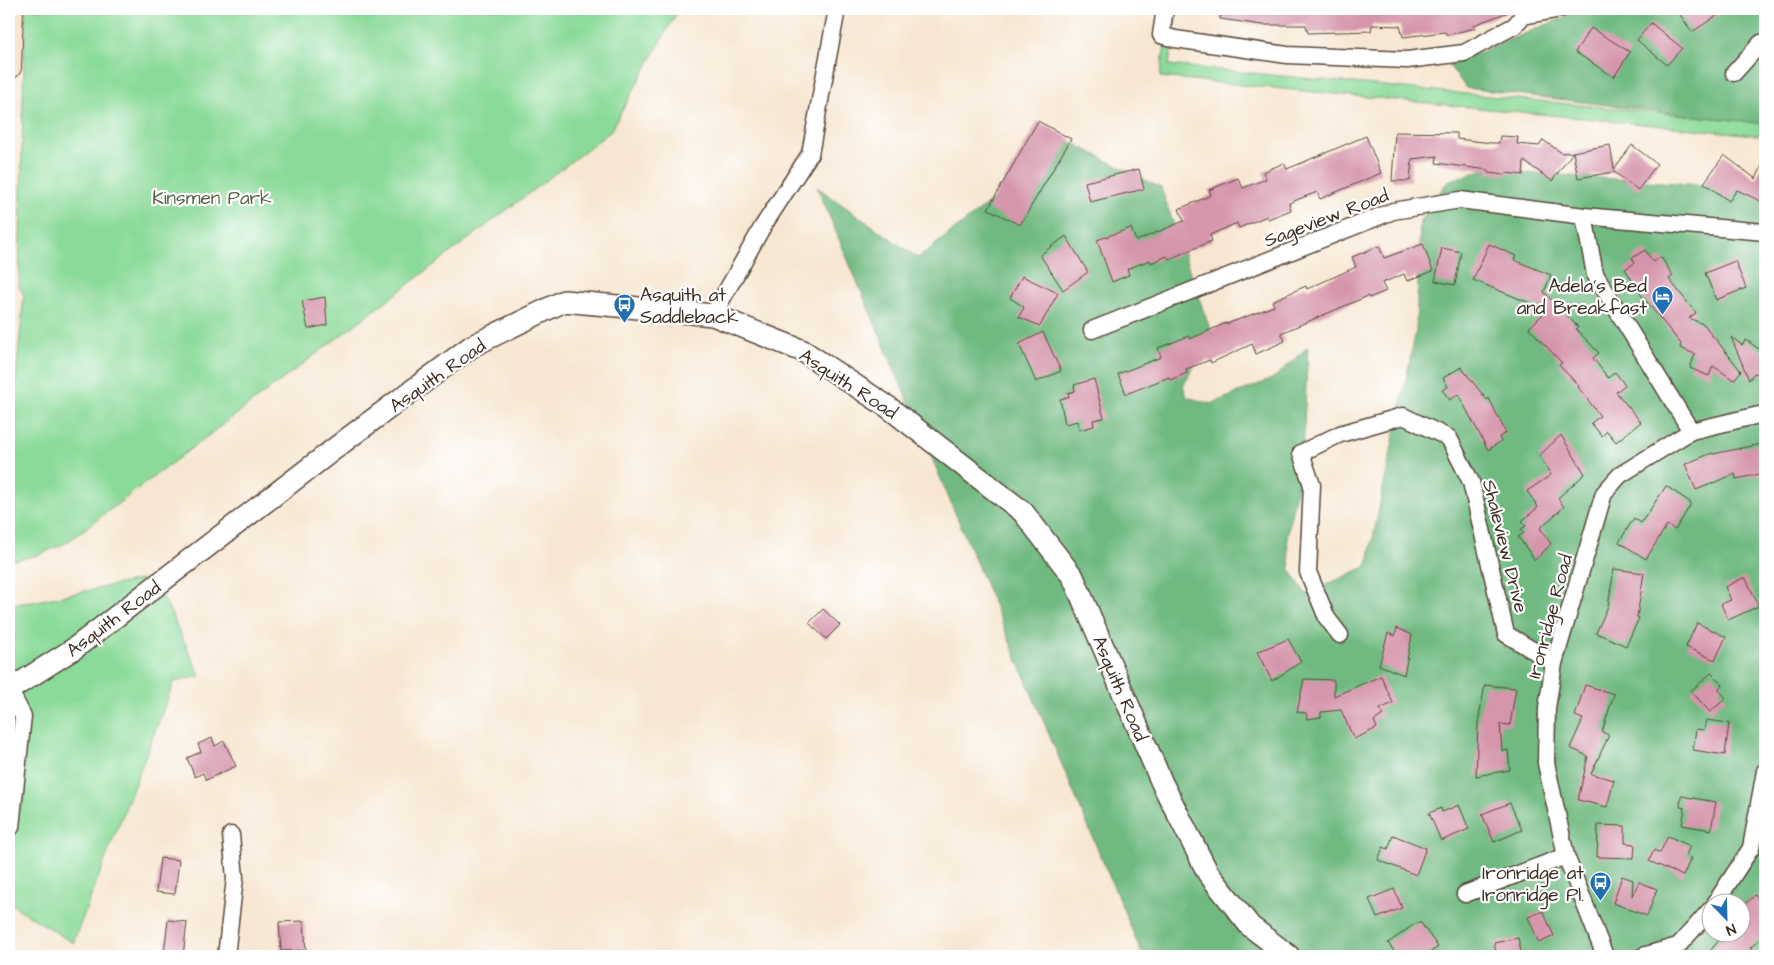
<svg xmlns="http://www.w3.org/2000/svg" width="1774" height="965" font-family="'Architects Daughter',sans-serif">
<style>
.green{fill:#8ada99;stroke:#62825c}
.forest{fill:#6fba81;stroke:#557250;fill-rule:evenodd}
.building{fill:#d595ab}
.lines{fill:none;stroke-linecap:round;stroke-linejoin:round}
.minor-casing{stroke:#574639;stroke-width:19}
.tertiary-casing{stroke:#574639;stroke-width:24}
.secondary-casing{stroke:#574639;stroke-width:26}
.minor{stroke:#fff;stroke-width:16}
.tertiary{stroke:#fff;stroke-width:21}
.secondary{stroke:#fde4d1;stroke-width:24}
.labels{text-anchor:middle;stroke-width:4.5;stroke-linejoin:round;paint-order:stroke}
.park-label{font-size:19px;fill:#535f43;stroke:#fff}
.street-label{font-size:19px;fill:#3b2a1e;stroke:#fff}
.poi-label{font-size:19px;fill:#3b2a1e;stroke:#fff;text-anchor:end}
</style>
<rect width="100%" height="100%" fill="#fff"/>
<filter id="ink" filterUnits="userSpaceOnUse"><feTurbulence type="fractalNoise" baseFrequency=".02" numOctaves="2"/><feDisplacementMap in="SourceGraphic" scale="10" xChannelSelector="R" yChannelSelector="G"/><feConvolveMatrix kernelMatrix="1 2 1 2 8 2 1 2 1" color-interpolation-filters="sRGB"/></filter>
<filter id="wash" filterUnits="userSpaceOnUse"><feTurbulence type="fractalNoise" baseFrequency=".0096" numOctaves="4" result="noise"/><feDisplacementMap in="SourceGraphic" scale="20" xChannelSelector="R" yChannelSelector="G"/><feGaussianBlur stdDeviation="1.12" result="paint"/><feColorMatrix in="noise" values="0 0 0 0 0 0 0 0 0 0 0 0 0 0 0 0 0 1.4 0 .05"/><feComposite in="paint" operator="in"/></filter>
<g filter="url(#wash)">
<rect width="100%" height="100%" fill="#f7e7d2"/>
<g class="green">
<polygon points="25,9 679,9 610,132 66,543 35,556 9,561 9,448 24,295 19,287"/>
<polygon points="1170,9 1177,9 1169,65 1765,123 1765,136 1160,77"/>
<polygon points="154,577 200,676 174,682 73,943 9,903 9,607 13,604 32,602"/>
</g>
<g class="forest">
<polygon points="1584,9 1765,9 1765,124 1466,88 1449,65"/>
<path d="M 1069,141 L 1161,188 L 1212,335 L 1183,386 L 1187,397 L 1211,404 L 1274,378 L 1308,347 L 1302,464 L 1287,536 L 1290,570 L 1306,594 L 1367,566 L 1416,331 L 1420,221 L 1448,181 L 1481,170 L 1765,189 L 1765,956 L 1143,956 L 817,187 L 918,258 ZM 1712,902 L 1742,902 L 1742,932 L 1712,932 Z"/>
</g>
<g id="blocks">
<g class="building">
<polygon points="1222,9 1511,9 1511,11 1474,25 1475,28 1447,35 1445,32 1403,37 1400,26 1372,25 1371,31 1308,33 1306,25 1263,25 1220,19"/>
<polygon points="1676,9 1727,9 1692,32"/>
<polygon points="1651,23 1682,48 1667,65 1637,40"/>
<polygon points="1591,28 1630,52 1614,77 1575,52"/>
<polygon points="1038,121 1071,139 1020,225 988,209"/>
<polygon points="1395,132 1457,133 1457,139 1492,143 1499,143 1500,136 1518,137 1517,144 1539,146 1543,140 1562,153 1573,152 1552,181 1524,161 1523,175 1506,173 1505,175 1488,173 1488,170 1436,163 1437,156 1412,159 1410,181 1392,181"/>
<polygon points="1366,136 1381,173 1320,199 1317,192 1289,203 1291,210 1268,219 1267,216 1239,228 1237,223 1210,235 1212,241 1169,259 1167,256 1151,263 1150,260 1127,269 1129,275 1112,282 1097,240 1131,228 1136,241 1184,221 1179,209 1211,195 1209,190 1238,178 1243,188 1266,179 1263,172 1284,163 1287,169"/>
<polygon points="1610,145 1614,169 1632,145 1657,164 1638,190 1614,172 1578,178 1573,152"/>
<polygon points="1724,155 1756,179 1765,159 1765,203 1737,190 1729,201 1704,183"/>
<polygon points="1139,169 1144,189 1090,202 1085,182"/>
<polygon points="1066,236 1088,272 1063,290 1040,255"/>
<polygon points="1423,244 1433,271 1407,281 1404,274 1382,283 1386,291 1369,298 1368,296 1281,333 1285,341 1256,354 1252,344 1211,363 1210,360 1186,369 1187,373 1170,380 1169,377 1126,394 1118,374 1161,357 1158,348 1189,336 1190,339 1226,323 1227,324 1274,306 1272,301 1306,286 1307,289 1356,267 1352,257 1379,246 1384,258"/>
<polygon points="1489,244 1516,256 1514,260 1551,275 1544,292 1578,327 1576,329 1599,353 1593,358 1608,378 1615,372 1625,385 1616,392 1641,422 1616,442 1607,431 1602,436 1591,423 1600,416 1578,387 1579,386 1559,365 1562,363 1529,328 1547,310 1473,280"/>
<polygon points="1442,248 1461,252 1455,285 1435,281"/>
<polygon points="1645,250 1653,262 1661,257 1673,276 1669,279 1696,313 1689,318 1705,325 1712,336 1714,337 1741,371 1734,380 1713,366 1709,376 1690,368 1695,354 1680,348 1681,344 1642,296 1625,269 1635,263 1632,258"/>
<polygon points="1735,261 1746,288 1716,300 1705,273"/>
<polygon points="1022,276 1058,293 1040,326 1019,317 1024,307 1010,298"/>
<polygon points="325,297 327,325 308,329 302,301"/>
<polygon points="1043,332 1061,371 1036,382 1019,344"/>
<polygon points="1731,337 1742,345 1746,340 1765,353 1765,376 1754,373 1749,380"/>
<polygon points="1461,367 1487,400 1489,398 1506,433 1499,437 1501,441 1488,450 1458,394 1450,400 1442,390 1448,387 1443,378"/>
<polygon points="1094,379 1104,418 1093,420 1094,426 1079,430 1078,421 1065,424 1060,399 1069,397 1068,393 1075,391 1074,385"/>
<polygon points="1561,435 1585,474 1558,498 1564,507 1540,528 1551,544 1535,560 1518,537 1524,533 1521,529 1526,526 1522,521 1538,507 1527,491 1551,475 1539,456"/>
<polygon points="1761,444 1765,462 1765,473 1736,479 1735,474 1696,490 1685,464 1712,453 1713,454"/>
<polygon points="1666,486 1690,502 1690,506 1675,530 1667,525 1646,559 1619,542 1634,518 1641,523"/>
<polygon points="1614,569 1644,573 1637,617 1639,618 1626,646 1596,633 1608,606"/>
<polygon points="1745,577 1759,606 1728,620 1721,604 1731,600 1725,587"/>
<polygon points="823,609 840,625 826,639 809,623"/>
<polygon points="1697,623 1726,637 1715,660 1686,647"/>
<polygon points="1397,628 1412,635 1404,675 1379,665 1388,633 1395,636"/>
<polygon points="1288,639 1301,662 1272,681 1257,652"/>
<polygon points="1711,673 1723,685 1718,689 1726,698 1710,712 1691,691"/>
<polygon points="1381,676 1393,703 1380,709 1383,715 1374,721 1377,728 1354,739 1341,710 1321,712 1321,717 1307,719 1306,713 1297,712 1304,679 1334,680 1334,696"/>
<polygon points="1485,685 1516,688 1510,725 1500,724 1502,751 1508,750 1510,770 1476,776 1478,722"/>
<polygon points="1585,685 1614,694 1602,732 1609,735 1591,774 1614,780 1607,807 1578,800 1588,756 1570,748 1583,719 1575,716"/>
<polygon points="1706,720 1729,723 1725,755 1693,750 1696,729 1704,730"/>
<polygon points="212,738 215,746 224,741 236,766 206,780 203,773 195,777 187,758 201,752 198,744"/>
<polygon points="1681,796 1716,802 1711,830 1682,825 1685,808 1680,807"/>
<polygon points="1510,803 1522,830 1494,842 1482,814"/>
<polygon points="1459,805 1469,829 1441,841 1429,813 1441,808 1442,812"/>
<polygon points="1598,825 1625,826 1625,843 1635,844 1634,858 1597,857"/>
<polygon points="1393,835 1426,848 1416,875 1378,860 1383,847 1388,849"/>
<polygon points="1668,836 1690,846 1686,855 1691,858 1683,876 1649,861 1654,850 1660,853"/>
<polygon points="160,858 179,860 175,894 156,892"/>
<polygon points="1622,876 1633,880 1632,896 1639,882 1657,889 1647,916 1613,903"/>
<polygon points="1394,889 1402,908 1377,918 1369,899"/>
<polygon points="1755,895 1765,907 1765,934 1750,948 1759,956 1715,956 1710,951 1726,932 1742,932 1742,907"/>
<polygon points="1543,911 1554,936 1539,943 1528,917"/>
<polygon points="168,920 187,922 183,956 164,954"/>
<polygon points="304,921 306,950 281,951 279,922"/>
<polygon points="1416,923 1421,923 1438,947 1425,956 1398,956 1388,943"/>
<polygon points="1518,938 1522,956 1497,956 1494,943"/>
</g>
</g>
</g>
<g filter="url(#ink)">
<use href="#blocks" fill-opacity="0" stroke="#574639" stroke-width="1"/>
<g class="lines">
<defs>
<g id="minor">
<polyline points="1165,9 1161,35 1175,39 1287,55 1407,60 1464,53 1514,26 1523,16 1521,9"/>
<polyline points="1523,16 1561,9"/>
<polyline points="1734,73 1761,43 1765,42"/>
<polyline points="1584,216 1595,274 1691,431"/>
<polyline points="713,315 763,226 810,154 837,9"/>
<polyline points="1092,330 1393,211 1460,200 1584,216 1765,232"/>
<polyline points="1340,635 1327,618 1308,572 1312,485 1301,453 1340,434 1403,416 1449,438 1471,482 1506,634 1554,663"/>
<polyline points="9,828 11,827 23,716 9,689"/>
<polyline points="1465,894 1566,856"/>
<polyline points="1716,902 1751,848 1765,771"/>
<polyline points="226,956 235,878 231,835"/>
<polyline points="1605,956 1566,856 1546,763 1547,708 1554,663 1604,493 1620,475 1691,431 1759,415 1765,416"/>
<polyline points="1643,956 1678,946 1712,908"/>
</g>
<polyline id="tertiary" points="9,690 75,648 351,436 472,346 564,301 713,315 803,351 888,407 1023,512 1073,577 1162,783 1208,873 1250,926 1289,956"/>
<polyline id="secondary" points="9,67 11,9"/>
</defs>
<use href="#minor" class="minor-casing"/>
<use href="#tertiary" class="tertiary-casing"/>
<use href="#secondary" class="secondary-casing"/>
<use href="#minor" class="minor"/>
<use href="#tertiary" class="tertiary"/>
<use href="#secondary" class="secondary"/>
</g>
</g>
<defs>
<symbol id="hotel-pin" viewBox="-11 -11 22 30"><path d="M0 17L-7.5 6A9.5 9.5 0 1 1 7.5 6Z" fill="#1f6fb2" stroke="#fff"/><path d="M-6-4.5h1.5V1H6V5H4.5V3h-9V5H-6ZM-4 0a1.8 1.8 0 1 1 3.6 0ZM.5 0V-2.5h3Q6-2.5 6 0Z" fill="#fff"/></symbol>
<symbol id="bus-pin" viewBox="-11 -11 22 30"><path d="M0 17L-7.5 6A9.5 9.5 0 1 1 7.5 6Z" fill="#1f6fb2" stroke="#fff"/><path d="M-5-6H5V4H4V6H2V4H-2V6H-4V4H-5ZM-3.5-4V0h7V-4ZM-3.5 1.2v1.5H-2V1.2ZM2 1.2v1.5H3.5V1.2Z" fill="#fff"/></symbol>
</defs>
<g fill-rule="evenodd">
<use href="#hotel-pin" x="1650" y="284" width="25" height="34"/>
<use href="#bus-pin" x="612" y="292" width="25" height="34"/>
<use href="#bus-pin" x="1588" y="870" width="25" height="34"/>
</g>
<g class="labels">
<g class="park-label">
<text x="212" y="204">Kinsmen Park</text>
</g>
<g class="street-label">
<text transform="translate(1326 217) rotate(-21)" y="7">Sageview Road</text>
<text transform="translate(437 375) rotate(-35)" y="7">Asquith Road</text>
<text transform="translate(849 383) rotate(33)" y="7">Asquith Road</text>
<text transform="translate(1506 546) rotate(76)" y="7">Shaleview Drive</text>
<text transform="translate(1549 616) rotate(-75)" y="7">Ironridge Road</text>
<text transform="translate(113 618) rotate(-37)" y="7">Asquith Road</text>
<text transform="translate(1121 688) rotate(67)" y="7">Asquith Road</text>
</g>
<g class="poi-label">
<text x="1647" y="292">Adela's Bed<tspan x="1647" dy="22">and Breakfast</tspan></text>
<text x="640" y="301" text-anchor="start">Asquith at<tspan x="640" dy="22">Saddleback</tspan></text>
<text x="1584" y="879">Ironridge at<tspan x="1584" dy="22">Ironridge Pl.</tspan></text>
</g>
</g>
<rect width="1774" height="965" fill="none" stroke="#fff" stroke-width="30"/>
<g transform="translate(1726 918) rotate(157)"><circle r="24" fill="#ffffff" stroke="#b1aaa5"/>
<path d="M0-4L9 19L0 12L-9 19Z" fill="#1f6fb2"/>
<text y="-8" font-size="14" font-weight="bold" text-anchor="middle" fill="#3b2a1e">N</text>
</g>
</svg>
